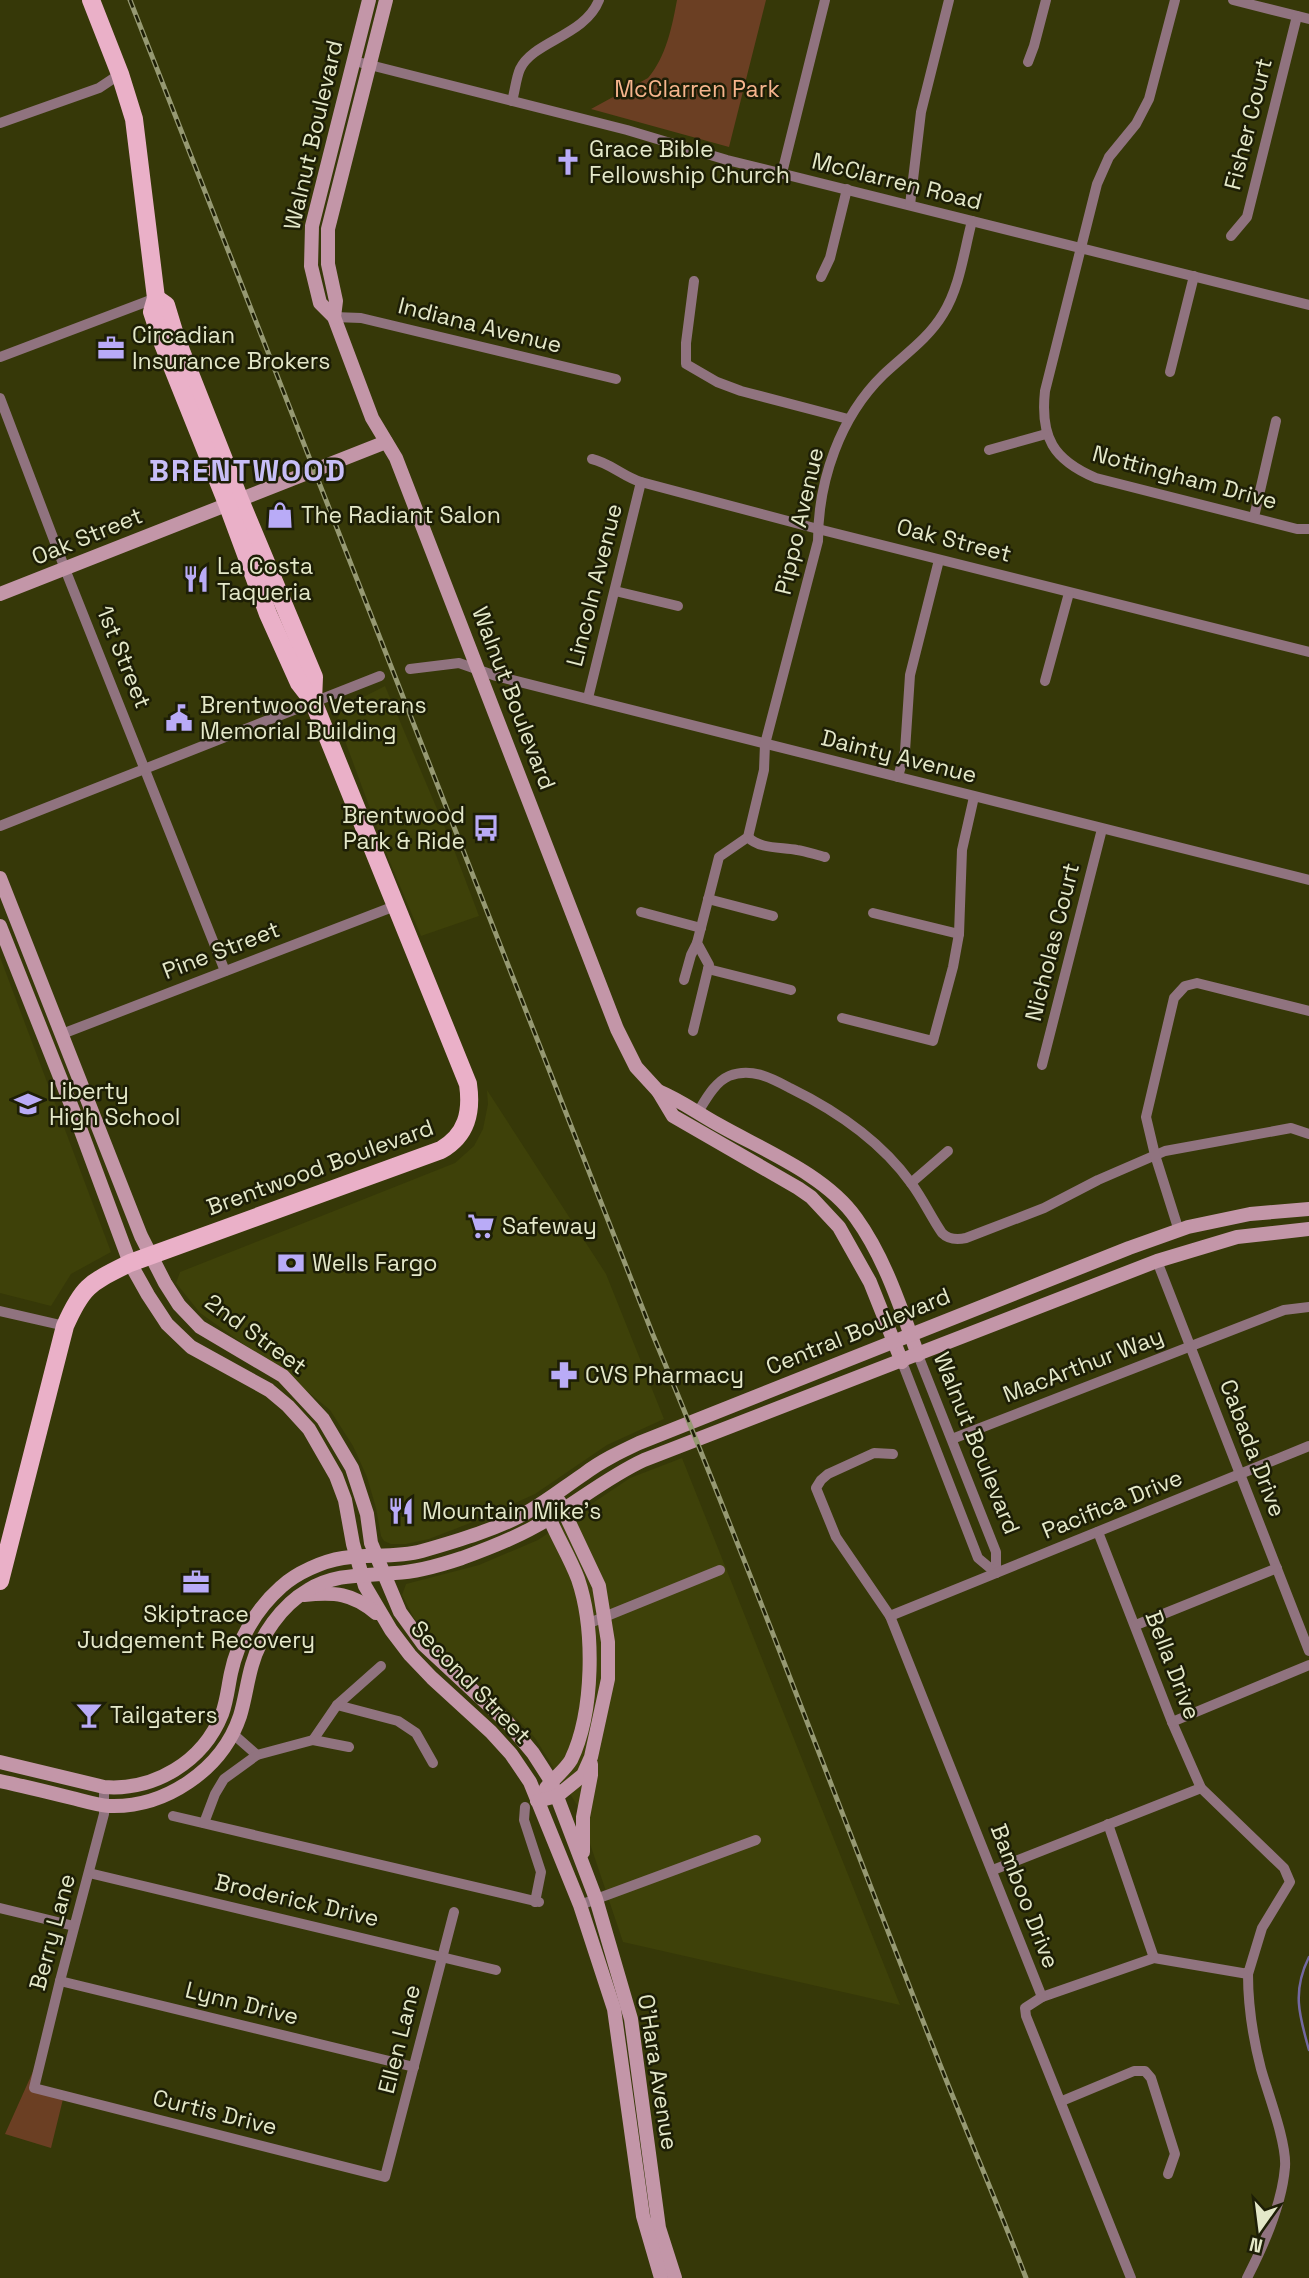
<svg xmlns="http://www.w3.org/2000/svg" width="1309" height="2278" font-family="'Space Grotesk',sans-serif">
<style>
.built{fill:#3e4109}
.green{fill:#6b3f23}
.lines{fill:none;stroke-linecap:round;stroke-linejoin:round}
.stream{stroke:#7368a0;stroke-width:2.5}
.street{stroke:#90737f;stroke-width:10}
.secondary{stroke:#c396a8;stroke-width:14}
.primary{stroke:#eab0c8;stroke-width:18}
.rail-casing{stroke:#969972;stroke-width:5}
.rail{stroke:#1d1e06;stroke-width:2.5;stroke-dasharray:8;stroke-linecap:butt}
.labels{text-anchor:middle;stroke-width:5;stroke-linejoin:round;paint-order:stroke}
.park-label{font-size:23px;fill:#f7b58d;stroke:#1d1e06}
.street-label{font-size:23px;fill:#e4e8c9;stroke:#1d1e06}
.poi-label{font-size:23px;fill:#e4e8c9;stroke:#1d1e06;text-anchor:start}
.district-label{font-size:30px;font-weight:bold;letter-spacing:2px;fill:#c7bef7;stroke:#1d1e06}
</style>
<rect width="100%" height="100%" fill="#363808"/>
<g class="built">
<polygon points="385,686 451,842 479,916 421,936 389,860 337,719 344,707"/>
<polygon points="0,957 111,1252 71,1274 51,1306 0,1293"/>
<polygon points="487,1090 606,1274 664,1419 607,1445 535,1494 478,1520 429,1539 406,1544 391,1544 384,1541 381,1536 376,1508 367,1477 353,1446 330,1410 286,1374 200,1313 176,1283 180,1272 455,1163 474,1146 483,1129 488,1104"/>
<polygon points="682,1458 900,2005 623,1942 577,1805 535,1738 490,1690 444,1651 414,1618 402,1595 406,1584 479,1565 538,1540 630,1478"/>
</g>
<g class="green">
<path d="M 677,0 L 766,0 L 729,147 L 591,109 L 648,78 C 666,57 672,27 677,0 Z"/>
<polygon points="35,2067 32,2089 63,2099 51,2148 5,2134"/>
</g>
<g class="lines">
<path class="stream" d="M 1309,1957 C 1292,1991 1299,2015 1309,2050"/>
<g class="street">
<path d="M 1175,0 L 1149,99 L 1136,124 L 1109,157 L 1097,184 L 1045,391 C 1040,437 1053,460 1096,478 L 1297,529 L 1309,529"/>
<polyline points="1233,0 1309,19"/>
<polyline points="1028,62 1034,46 1046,0"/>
<polyline points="362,63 627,130 727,160 1309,305"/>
<path d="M 512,101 C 515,91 516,78 520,69 C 533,41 585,36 599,0"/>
<polyline points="0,123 99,88 120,74"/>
<polyline points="782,173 825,0"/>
<polyline points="910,205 921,112 949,0"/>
<polyline points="1231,236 1247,217 1297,16"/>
<polyline points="821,277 830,258 847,189"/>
<polyline points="694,281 686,343 686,364 717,382 741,391 848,419"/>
<polyline points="334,317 361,318 616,379"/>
<polyline points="0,357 156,298"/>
<polyline points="1170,372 1194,276"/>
<polyline points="0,398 65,569 225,971"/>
<polyline points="989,450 1046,434"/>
<path d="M 592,459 C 610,463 624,477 641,482 L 818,529 L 1309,652"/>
<polyline points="1254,517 1276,421"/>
<polyline points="615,591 678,606"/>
<polyline points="410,669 459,663 496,676 1309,880"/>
<polyline points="1045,681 1069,593"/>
<polyline points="588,698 641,482"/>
<polyline points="898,777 905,751 910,675 939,560"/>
<polyline points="0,826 380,676"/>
<path d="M 748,837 C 759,849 781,847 797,850 C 806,851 816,855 825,857"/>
<polyline points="708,899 773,916"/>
<polyline points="641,912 701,928"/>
<polyline points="873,913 959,934"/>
<polyline points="708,969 791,990"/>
<polyline points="684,980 691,955 697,943"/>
<polyline points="842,1018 933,1041 953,967 959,934 962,850 974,797"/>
<path d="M 693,1031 L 709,965 L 697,943 L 719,857 L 748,837 L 764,770 L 765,744 L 818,541 C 818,481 840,417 883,375 C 904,355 928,339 943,314 C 960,287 964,251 972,221"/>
<polyline points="62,1034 395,906"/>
<polyline points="1042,1065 1102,829"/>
<path d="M 698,1112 C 706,1099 715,1082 729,1076 C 751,1067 771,1078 790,1088 C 837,1111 880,1140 911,1183 C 923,1199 931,1217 942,1233 C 949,1240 957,1240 966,1238 L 1044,1208 L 1098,1180 L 1165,1151 L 1291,1128 L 1309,1134"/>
<polyline points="911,1183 948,1151"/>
<polyline points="1179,1231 1155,1155 1146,1117 1174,998 1185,986 1197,983 1309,1011"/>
<polyline points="1157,1261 1309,1651"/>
<polyline points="0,1311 65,1326"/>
<polyline points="918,1355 996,1552 996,1573"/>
<polyline points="902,1362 978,1558 996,1573"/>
<polyline points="952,1439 1284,1310 1309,1307"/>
<polyline points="893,1454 874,1453 828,1474 821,1480 816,1488 836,1537 890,1616 1042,1997 1154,1958 1248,1974 1262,1928 1290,1882 1284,1868 1201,1788 1172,1722 1098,1532"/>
<polyline points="890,1616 1309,1446"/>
<polyline points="587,1624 720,1570"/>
<polyline points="1136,1625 1277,1568"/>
<polyline points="337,1705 398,1721 416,1733 433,1763"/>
<polyline points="1172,1722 1309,1665"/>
<polyline points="232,1733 257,1755"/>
<polyline points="313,1740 337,1705 381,1666"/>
<polyline points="104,1787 104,1814 60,1981 34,2088 385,2177 454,1912"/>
<polyline points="525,1807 524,1820 541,1872 535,1902"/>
<polyline points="173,1816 539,1902"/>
<polyline points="204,1823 215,1794 224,1779 257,1755 313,1740 349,1747"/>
<polyline points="1108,1824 1154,1958"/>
<polyline points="993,1870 1201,1788"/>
<polyline points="89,1873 496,1970"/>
<polyline points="580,1905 756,1840"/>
<polyline points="0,1908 74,1926"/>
<polyline points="60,1981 414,2067"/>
<polyline points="1042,1997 1025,2008 1026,2016 1131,2278"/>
<polyline points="1062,2101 1134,2071 1145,2071 1151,2078 1175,2154 1168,2174"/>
<path d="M 1247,2278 C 1264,2245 1282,2205 1285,2167 C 1287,2143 1268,2094 1261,2069 C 1253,2038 1248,2006 1248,1974"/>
</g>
<g class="secondary">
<polyline points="369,0 312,226 311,266 320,303 334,317 372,418 396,458 617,1029 636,1067 658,1091 673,1116 798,1188 811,1197 839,1227 870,1282 902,1362"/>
<polyline points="334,317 336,301 328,264 328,229 386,0"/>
<polyline points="0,594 386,442"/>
<polyline points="0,878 141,1236 165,1283 179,1305 200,1327 283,1376 323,1419 352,1468 367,1514 371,1543 400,1612 423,1644 508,1723 533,1753 551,1781 596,1899 631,2019 659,2228 675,2278"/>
<polyline points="0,926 77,1120 130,1263 148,1295 167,1324 191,1347 269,1390 288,1406 309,1429 336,1476 345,1500 353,1544 365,1586 391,1630 410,1655 432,1678 491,1732 511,1754 530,1782 580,1905 614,2009 643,2216 661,2278"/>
<path d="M 658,1091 C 682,1101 697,1113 719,1125 C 763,1150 826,1175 856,1218 C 885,1258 901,1309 918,1355"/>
<path d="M 304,1595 C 335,1592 352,1593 376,1613"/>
<path d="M 0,1762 L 104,1787 C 154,1791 203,1762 222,1714 C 227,1700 228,1687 231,1673 C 238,1640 256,1609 281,1587 C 296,1573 323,1561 343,1558 C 369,1554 396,1558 422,1551 C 457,1541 501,1528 531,1510 C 550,1499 566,1486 584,1474 C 601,1461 620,1452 639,1443 L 1129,1248 L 1188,1227 L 1250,1214 L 1309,1209"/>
<path d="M 0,1781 C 24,1786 48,1792 72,1798 C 84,1801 97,1805 109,1806 C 165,1808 222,1770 240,1716 C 245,1700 247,1682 252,1665 C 260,1636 282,1605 308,1590 C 336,1573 364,1576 395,1573 C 418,1572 441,1565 462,1558 C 487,1549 513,1539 536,1526 C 573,1506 605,1478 644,1460 L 1157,1261 L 1237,1237 L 1309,1229"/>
<path d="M 546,1788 C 553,1779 565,1770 571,1760 C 594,1712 595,1629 578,1579 C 569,1555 555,1534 546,1510"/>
<polyline points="537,1801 557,1796 583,1775 591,1757 608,1679 608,1642 599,1586 559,1501"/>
<polyline points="583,1852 583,1817 591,1775 591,1764"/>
</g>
<g class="primary">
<polyline points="156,298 166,305 176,338 240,500 314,677 313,701"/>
<path d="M 0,1581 L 65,1326 C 83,1285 90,1283 130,1263 L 441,1150 C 467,1135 472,1112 468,1084 L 313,701 L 299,683 L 268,614 L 228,506 L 161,339 L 152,312 L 156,298 L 134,119 L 120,74 L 91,0"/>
</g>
<defs>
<path id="rail" d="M 130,0 L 653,1335 C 754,1577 845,1824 941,2067 C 969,2138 999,2207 1026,2278"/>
</defs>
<use href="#rail" class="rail-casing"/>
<use href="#rail" class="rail"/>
</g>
<defs>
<symbol id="church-bare" viewBox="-9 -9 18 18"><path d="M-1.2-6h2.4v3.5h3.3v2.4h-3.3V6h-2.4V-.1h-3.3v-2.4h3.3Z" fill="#b9abf7" stroke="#1d1e06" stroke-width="2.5" paint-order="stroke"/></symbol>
<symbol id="office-bare" viewBox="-9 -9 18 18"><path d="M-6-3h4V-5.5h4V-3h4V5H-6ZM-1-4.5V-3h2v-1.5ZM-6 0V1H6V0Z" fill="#b9abf7" stroke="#1d1e06" stroke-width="2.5" paint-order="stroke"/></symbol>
<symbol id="shop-bare" viewBox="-9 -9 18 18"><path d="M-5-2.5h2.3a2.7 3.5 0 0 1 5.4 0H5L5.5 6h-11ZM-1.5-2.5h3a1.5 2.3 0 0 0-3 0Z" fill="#b9abf7" stroke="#1d1e06" stroke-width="2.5" paint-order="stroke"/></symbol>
<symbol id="restaurant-bare" viewBox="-9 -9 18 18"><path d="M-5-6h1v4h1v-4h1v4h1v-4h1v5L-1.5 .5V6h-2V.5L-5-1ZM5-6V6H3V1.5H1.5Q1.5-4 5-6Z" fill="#b9abf7" stroke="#1d1e06" stroke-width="2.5" paint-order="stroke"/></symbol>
<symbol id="civic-bare" viewBox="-9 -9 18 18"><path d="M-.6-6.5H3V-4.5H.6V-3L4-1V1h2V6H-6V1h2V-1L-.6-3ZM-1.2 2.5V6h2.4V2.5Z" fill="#b9abf7" stroke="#1d1e06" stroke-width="2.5" paint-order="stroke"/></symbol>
<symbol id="bus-bare" viewBox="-9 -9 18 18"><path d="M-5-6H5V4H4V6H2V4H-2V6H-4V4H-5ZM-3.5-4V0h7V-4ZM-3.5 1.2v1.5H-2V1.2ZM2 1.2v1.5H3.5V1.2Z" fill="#b9abf7" stroke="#1d1e06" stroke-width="2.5" paint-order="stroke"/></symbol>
<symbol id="school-bare" viewBox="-9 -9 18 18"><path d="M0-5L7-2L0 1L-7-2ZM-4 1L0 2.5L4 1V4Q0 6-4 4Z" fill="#b9abf7" stroke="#1d1e06" stroke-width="2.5" paint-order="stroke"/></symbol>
<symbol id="supermarket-bare" viewBox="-9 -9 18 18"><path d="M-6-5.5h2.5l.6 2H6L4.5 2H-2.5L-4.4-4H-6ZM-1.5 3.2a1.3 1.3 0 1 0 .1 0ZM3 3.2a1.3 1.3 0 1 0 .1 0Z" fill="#b9abf7" stroke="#1d1e06" stroke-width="2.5" paint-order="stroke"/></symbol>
<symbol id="bank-bare" viewBox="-9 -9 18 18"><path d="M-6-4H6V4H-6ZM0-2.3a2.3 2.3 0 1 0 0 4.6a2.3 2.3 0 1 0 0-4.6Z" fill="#b9abf7" stroke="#1d1e06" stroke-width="2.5" paint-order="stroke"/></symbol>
<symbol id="pharmacy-bare" viewBox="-9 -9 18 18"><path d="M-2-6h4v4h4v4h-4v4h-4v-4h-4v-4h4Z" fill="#b9abf7" stroke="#1d1e06" stroke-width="2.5" paint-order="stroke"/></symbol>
<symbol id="bar-bare" viewBox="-9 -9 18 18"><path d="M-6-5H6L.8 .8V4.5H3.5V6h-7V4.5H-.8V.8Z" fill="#b9abf7" stroke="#1d1e06" stroke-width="2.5" paint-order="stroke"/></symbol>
</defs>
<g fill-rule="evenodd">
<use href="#church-bare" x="549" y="143" width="38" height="38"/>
<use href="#office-bare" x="92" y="329" width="38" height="38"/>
<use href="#shop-bare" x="261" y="496" width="38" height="38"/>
<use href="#restaurant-bare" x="177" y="560" width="38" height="38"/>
<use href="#civic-bare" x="160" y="699" width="38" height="38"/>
<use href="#bus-bare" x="467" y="809" width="38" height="38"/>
<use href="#school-bare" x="9" y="1085" width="38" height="38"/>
<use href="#supermarket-bare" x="462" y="1207" width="38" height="38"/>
<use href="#bank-bare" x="272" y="1244" width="38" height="38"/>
<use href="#pharmacy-bare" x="545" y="1356" width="38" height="38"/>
<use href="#restaurant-bare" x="382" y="1492" width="38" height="38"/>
<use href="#office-bare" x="177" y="1563" width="38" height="38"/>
<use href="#bar-bare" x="70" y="1696" width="38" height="38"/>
</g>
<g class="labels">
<g class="park-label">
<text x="697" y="97">McClarren Park</text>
</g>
<g class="street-label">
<text transform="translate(1248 124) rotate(-76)" y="8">Fisher Court</text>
<text transform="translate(313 135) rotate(-77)" y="8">Walnut Boulevard</text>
<text transform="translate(897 181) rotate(14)" y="8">McClarren Road</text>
<text transform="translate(480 325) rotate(14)" y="8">Indiana Avenue</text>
<text transform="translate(1185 477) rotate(15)" y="8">Nottingham Drive</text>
<text transform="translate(799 521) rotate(-77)" y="8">Pippo Avenue</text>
<text transform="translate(87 536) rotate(-22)" y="8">Oak Street</text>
<text transform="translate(954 540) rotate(14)" y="8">Oak Street</text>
<text transform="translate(594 585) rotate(-76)" y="8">Lincoln Avenue</text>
<text transform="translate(124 657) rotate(68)" y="8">1st Street</text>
<text transform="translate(514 698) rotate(69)" y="8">Walnut Boulevard</text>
<text transform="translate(899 756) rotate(14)" y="8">Dainty Avenue</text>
<text transform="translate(1052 942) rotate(-76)" y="8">Nicholas Court</text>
<text transform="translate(221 950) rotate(-21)" y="8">Pine Street</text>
<text transform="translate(320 1167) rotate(-20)" y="8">Brentwood Boulevard</text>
<text transform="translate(858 1331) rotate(-22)" y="8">Central Boulevard</text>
<text transform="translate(256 1334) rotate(36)" y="8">2nd Street</text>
<text transform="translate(1083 1365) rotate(-21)" y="8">MacArthur Way</text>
<text transform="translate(977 1443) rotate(68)" y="8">Walnut Boulevard</text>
<text transform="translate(1253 1448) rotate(69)" y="8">Cabada Drive</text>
<text transform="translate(1112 1504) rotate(-22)" y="8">Pacifica Drive</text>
<text transform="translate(1173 1665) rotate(69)" y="8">Bella Drive</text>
<text transform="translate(471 1682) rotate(46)" y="8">Second Street</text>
<text transform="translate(1025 1896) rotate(69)" y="8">Bamboo Drive</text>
<text transform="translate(297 1900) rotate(13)" y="8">Broderick Drive</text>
<text transform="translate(52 1932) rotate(-75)" y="8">Berry Lane</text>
<text transform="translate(242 2003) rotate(14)" y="8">Lynn Drive</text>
<text transform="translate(399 2039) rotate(-76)" y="8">Ellen Lane</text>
<text transform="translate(658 2072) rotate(81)" y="8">O'Hara Avenue</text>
<text transform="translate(215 2112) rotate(14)" y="8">Curtis Drive</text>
</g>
<g class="poi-label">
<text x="589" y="157">Grace Bible<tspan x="589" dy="26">Fellowship Church</tspan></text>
<text x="132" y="343">Circadian<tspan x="132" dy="26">Insurance Brokers</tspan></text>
<text x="301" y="523">The Radiant Salon</text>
<text x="217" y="574">La Costa<tspan x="217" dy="26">Taqueria</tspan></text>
<text x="200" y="713">Brentwood Veterans<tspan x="200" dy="26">Memorial Building</tspan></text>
<text x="465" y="823" text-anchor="end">Brentwood<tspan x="465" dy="26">Park &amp; Ride</tspan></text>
<text x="49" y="1099">Liberty<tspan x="49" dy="26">High School</tspan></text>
<text x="502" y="1234">Safeway</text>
<text x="312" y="1271">Wells Fargo</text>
<text x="585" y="1383">CVS Pharmacy</text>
<text x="422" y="1519">Mountain Mike's</text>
<text x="196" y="1622" text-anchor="middle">Skiptrace<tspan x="196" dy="26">Judgement Recovery</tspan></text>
<text x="110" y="1723">Tailgaters</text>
</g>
<g class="district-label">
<text x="248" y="481">BRENTWOOD</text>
</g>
</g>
<g transform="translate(1260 2229) rotate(194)" stroke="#1d1e06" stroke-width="5" paint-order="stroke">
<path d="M0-5L12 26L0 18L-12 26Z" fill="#e4e8c9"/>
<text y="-10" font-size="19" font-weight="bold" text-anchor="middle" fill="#e4e8c9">N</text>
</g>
</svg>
